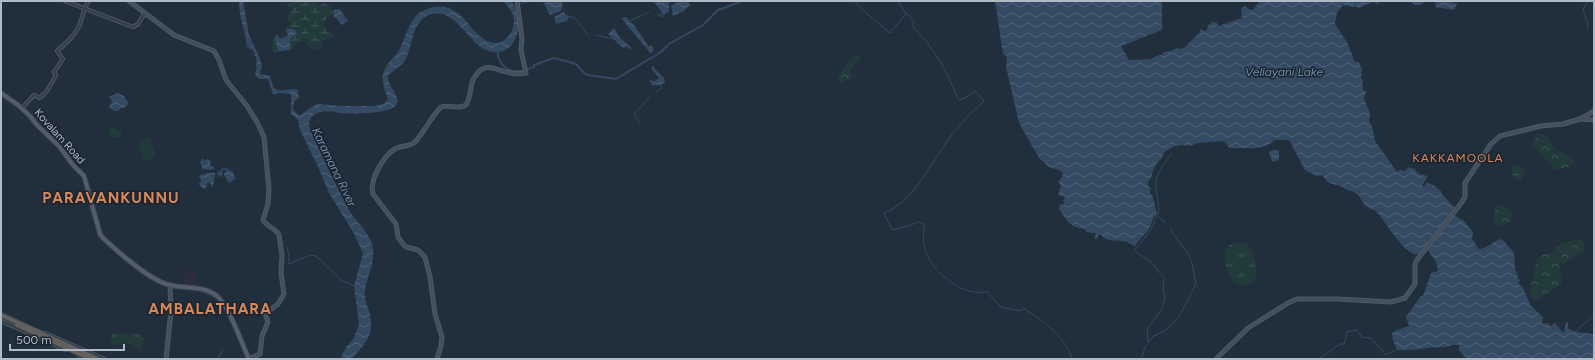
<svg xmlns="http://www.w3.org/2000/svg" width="1595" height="360" font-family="Figtree,sans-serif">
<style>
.medical{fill:#2d2d3c}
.forest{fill:url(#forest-crowns)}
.wetland{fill:url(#wetland-marsh)}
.park{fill:url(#park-tufts)}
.pitch{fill:#233a3c}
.water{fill:url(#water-waves)}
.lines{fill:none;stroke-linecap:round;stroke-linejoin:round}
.stream{stroke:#344a63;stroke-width:1}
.canal{stroke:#344a63;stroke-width:2}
.river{stroke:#344a63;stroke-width:2.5}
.tertiary-casing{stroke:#4f5a65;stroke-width:4.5}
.secondary-casing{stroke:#4f5a65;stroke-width:5}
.primary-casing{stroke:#414b57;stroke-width:5.5}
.trunk-casing{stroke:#3f4a55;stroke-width:6}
.tertiary{stroke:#343f4b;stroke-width:2.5}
.secondary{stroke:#424f5e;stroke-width:3}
.primary{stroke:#525e6b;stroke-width:3.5}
.trunk{stroke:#62605e;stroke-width:4}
.labels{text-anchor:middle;stroke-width:3;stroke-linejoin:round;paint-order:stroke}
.street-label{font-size:11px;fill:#afbac7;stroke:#1a242f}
.water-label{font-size:12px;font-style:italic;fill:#6f8dac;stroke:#1a242f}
.neighbourhood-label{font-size:12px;letter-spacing:1px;fill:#d88759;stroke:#1a242f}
.district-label{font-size:15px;font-weight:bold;letter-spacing:1px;fill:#d88759;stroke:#1a242f}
</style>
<defs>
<pattern id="forest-crowns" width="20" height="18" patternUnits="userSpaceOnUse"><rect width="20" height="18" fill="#233a3c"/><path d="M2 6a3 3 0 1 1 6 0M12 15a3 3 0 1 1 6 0" fill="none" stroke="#405457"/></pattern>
<pattern id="wetland-marsh" width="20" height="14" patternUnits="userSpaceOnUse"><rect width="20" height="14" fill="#233a3c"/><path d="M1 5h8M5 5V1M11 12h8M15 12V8" fill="none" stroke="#405457"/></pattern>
<pattern id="park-tufts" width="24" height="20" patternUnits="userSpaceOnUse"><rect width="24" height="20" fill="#233a3c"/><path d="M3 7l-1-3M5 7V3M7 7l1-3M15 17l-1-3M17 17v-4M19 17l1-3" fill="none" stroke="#405457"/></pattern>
<pattern id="water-waves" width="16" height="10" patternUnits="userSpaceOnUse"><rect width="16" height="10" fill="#344a63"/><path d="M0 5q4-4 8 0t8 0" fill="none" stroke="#4f6278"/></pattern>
</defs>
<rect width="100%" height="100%" fill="#212e3b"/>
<polygon class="medical" points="186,269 197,271 193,287 183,285"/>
<g class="forest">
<polygon points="856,53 861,58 850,70 851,74 854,74 848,81 846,79 845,82 840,83 838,80 838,76"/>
<path d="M 1538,134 L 1546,135 C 1550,138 1550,142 1553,146 C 1558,153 1570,154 1575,162 C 1569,167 1562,171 1554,169 L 1531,144 Z"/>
<path d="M 1517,164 L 1525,171 L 1521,180 L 1518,181 C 1513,177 1511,172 1511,166 Z"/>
<polygon points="1497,204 1506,207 1514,215 1508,223 1498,227 1493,223 1495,208 1497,209"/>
<path d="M 1581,239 C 1595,254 1567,259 1560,266 L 1562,283 L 1540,299 L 1536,300 C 1533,299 1530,297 1530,293 C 1529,288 1536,263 1538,257 L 1543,255 L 1553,252 L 1561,243 Z"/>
</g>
<polygon class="wetland" points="292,1 315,1 318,5 323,3 331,7 333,13 326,19 324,25 328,31 336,36 321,41 322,49 315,50 314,47 311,48 304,41 295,44 294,48 276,53 272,49 273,39 280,39 288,36 285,28 291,23 287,17 288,13 292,10 287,5"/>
<g class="park">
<path d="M 1241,242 L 1248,244 C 1253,255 1259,268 1255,281 L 1245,286 C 1241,285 1236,284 1233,281 C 1227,275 1222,256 1227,248 C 1230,244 1236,243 1241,242 Z"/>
<path d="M 122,333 C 130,334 138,332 144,338 L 140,351 L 125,342 L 120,345 L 111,344 L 112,334 Z"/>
</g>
<g class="pitch">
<polygon points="109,126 123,132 120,137 115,138 108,135"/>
<polygon points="150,137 156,157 144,161 138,140"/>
</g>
<g class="water">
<path d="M 239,1 L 243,1 L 249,35 L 261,61 L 262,67 L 259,74 L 270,76 C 271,79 272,83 273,86 C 278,95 290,87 298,90 L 299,97 L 294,102 L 293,109 L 299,116 L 310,108 L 317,104 L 344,106 L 375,106 L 385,103 L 388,99 C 383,86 379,76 388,64 C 391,59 396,56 399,50 C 405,40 407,27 415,17 C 419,12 426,9 433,7 C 466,1 469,41 496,43 C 507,43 515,29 514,19 C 513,12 508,6 503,1 L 512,1 C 516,10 520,20 518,30 C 514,52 496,59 478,45 C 465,34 451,9 432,14 C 412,19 413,44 406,59 C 403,65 393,70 388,76 C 387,86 400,95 397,104 C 393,114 352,114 342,113 C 336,113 328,110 321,112 C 315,113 310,117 309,123 C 308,130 345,203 351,213 C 359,225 371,234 373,249 C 375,264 367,276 365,290 C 364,297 367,305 369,311 C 375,336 367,340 352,359 L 340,359 L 347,346 L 354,338 L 359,324 L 354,286 L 363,253 L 353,232 L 329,193 L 319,169 L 300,130 L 298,120 L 291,114 L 291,94 L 280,93 L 273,94 L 268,79 L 259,79 L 255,75 C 260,54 252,54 246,36 C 242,26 239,12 239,1 Z"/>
<polygon points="543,1 561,1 563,5 561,11 550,15"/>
<polygon points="653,1 669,1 669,11 664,15"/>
<polygon points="679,1 688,1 690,5 684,11 673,16 671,6"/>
<path d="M 995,1 L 1162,1 L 1162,30 L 1121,46 L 1129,60 L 1151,59 L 1159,55 L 1162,55 L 1164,52 L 1174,50 L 1177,47 L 1178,49 L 1184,48 L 1200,32 L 1200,29 L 1206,31 L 1208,27 L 1207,26 L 1213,22 L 1217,23 L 1218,26 L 1242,18 L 1241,8 L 1246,6 L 1248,9 L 1253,10 L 1260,1 L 1380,1 L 1378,4 L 1373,2 L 1359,8 L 1355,6 L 1352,7 L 1343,5 L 1337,13 L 1335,24 L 1348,44 L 1354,60 L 1356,62 L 1359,62 L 1362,69 L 1361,78 L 1363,80 L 1362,85 L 1364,91 L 1366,91 L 1364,99 L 1370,113 L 1369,121 L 1372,127 L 1375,141 L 1397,172 L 1400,170 L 1405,171 L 1408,167 L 1414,169 L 1414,168 C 1417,174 1422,175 1428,176 L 1422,186 L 1436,191 L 1424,186 L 1427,183 L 1433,185 L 1441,191 L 1441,193 L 1454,207 L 1452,212 L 1436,232 L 1439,233 L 1454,215 L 1464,221 L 1473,232 L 1472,239 L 1479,249 C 1488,249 1493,240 1502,239 L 1514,253 L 1515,269 L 1518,276 L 1517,278 L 1520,280 L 1518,284 L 1522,286 L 1531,306 L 1543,317 L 1542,322 L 1543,324 L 1549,323 L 1550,326 L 1552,326 L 1554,323 L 1556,324 L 1562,332 L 1564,332 L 1566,322 L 1568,322 L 1568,328 C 1576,335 1586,331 1594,335 L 1594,359 L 1467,359 L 1459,350 L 1459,345 C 1453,344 1449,347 1444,347 C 1428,347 1414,351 1397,350 L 1393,340 L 1392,333 L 1397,330 L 1409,326 L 1406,317 L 1421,296 L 1423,296 L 1431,273 L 1438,271 L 1436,262 L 1427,249 L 1437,235 L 1434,234 L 1419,254 C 1401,255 1388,221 1374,210 C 1372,209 1368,208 1366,206 C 1361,201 1361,196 1354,192 C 1350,191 1346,189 1342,187 C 1334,183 1326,185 1323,175 L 1316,176 L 1305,170 L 1289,140 L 1275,140 C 1264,151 1244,148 1229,148 L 1225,142 L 1223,141 L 1198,143 L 1190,146 L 1183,145 L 1175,146 L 1164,152 C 1163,158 1159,160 1156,165 C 1152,170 1153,177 1148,182 L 1148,186 L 1151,188 L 1150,193 L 1153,197 L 1157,213 C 1151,218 1153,224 1148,230 C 1144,236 1139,239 1135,246 C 1131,245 1128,241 1123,241 C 1115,240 1106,242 1101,235 L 1098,235 L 1098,238 L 1096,239 L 1094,238 L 1096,233 L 1086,232 L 1085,229 C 1070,228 1066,219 1059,209 L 1060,204 L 1065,205 L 1063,202 L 1065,197 L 1058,195 L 1061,186 L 1058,181 L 1061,179 L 1063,173 L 1059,170 L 1049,167 L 1039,158 L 1019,123 L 1006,67 L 1007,57 L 1003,54 Z"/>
<polygon points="1410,1 1448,1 1457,4 1454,10 1436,7 1435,2 1424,2 1421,5 1415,5"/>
<polygon points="340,9 346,19 349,20 342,25 337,19 334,17 333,10"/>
<polygon points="564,12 566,15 569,16 567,21 556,24 554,17"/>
<polygon points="626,17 634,25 649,47 651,45 654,50 651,54 621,18"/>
<polygon points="614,28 620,38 631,47 631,50 627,47 623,48 608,34"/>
<polygon points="286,29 294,29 297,33 290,39 291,50 278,51 276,45 277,39 274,38 277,34 280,39 288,36"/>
<polygon points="652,66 664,78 665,83 660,85 652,85 649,80 655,81 659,78 652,70"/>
<polygon points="117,93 124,96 128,102 128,104 124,108 121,108 118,111 114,111 109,107 112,101 109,97"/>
<polygon points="1274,150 1279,150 1279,160 1272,162 1269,152"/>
<polygon points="201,159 203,159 204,161 208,159 211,161 210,166 213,166 215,169 209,170 205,169 203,170 200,162 201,162"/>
<polygon points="224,168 229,169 228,171 231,170 233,172 235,179 229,183 224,175 224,172 226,173 226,170 222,170 223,175 218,177 219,175 217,175 218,172 221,171 221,169"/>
<polygon points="207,173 215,173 213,187 211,186 210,182 206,184 207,186 204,189 198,183 200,183 201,180 199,177 201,175"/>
</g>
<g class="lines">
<g class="stream">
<polyline points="671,1 678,2"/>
<polyline points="854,1 864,11 890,33 906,14 898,1"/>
<polyline points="518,4 531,1"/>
<path d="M 905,12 L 914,21 L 913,27 L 927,42 L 942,64 L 959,100 L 965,98 L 975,91 L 984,101 C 967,116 953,131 941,150 C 924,174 913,201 884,213 L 892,230 L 911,225 L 918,222 L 924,224 C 923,247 923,252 937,270"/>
<polyline points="657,14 663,17 661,11"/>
<polyline points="568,17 574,17 588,35"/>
<polyline points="630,21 649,12"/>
<polyline points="1587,29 1588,25 1583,9 1588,1"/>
<polyline points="596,35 613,39"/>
<polyline points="655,93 662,87 659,84"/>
<polyline points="640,124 634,114 650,97"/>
<polyline points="1156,215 1166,223"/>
<path d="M 1158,215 C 1161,210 1155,191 1156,181 C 1157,172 1167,161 1172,153"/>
<polyline points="287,247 289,254 289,264 310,255 316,256 341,280 354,286"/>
<path d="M 939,272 C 955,286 965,294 987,292 L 1001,307 L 1020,311 L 1024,308 L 1026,310 C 1045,322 1066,338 1072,359"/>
<polyline points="1575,332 1594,315"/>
<path d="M 1148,342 L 1147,333 L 1148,328 L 1162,309 L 1165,298 L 1163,290 L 1164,278 L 1151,262 L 1134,250 C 1142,241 1155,228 1156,215"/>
<polyline points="1148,343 1152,337 1166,330 1180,315 1196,284 1192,263 1189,255 1170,229"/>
<polyline points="218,359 223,349"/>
<polyline points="1141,359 1146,345"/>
<polyline points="1319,359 1340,344 1344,344 1347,332 1357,330 1362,337 1371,338 1386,355 1397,349"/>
</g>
<path class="canal" d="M 497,50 C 498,60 503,68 512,71 L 522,71 L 534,67 L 534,65 L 554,58 L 576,64 L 584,73 L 588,75 L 616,79 L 661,52 L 669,44 L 703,25 L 718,10 L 743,1"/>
<polyline class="river" points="247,37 248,46 255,50"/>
<defs>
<g id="tertiary">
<polyline points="65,1 133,27 138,24 145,13"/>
<path d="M 22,108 L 34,95 L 40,98 L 47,91 L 56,75 L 54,72 L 63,59 L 57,51 C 66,43 75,36 80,24 C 83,16 83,8 89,1"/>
<polyline points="1,321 66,350"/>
<polyline points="45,333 104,359"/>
<polyline points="79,356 86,359"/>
</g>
<g id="secondary">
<path d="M 129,1 L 174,35 L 214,51 L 219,60 L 226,80 L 247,106 L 257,122 L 264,137 L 269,189 L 268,204 L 263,220 C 267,227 276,228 279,235 L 282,255 L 281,273 L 284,294 L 278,304 L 265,314 L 268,322 L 262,336 L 260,354 L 249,359"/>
<polyline points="1582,118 1594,111"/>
<polyline points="166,359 171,311 170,285"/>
<path d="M 437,359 L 441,346 L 442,337 L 435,314 L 430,277 L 425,257 L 418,250 L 406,247 L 403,244 L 398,237 L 396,224 L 373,194 C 369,181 383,156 395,149 C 401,145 410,147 415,142 C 425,131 431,117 441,107 C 450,104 459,110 466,105 C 472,96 469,86 474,78 C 484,61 493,69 507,72 C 513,74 520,74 526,73 L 521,50 L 522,39 L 517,1"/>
<polyline points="1216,359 1248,328 1288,303 1297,299 1337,299 1391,302 1405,298 1415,284 1415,264 1417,260 1462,202 1465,197 1465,183 1491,144 1500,136 1541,126 1563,124 1580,119 1594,120"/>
</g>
<path id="primary" d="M 1,93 L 18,105 L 30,116 L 37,125 L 59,146 L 73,165 L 84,176 L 100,234 L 103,238 C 117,251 152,282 170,285 C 186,289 203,285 217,296 C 229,306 242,344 249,359"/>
<g id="trunk">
<polyline points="1,315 98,359"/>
<polyline points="17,325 91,359"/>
</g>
</defs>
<use href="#tertiary" class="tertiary-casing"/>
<use href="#secondary" class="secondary-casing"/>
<use href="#primary" class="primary-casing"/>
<use href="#trunk" class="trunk-casing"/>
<use href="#tertiary" class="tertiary"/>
<use href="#secondary" class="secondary"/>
<use href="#primary" class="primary"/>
<use href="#trunk" class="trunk"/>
</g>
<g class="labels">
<g class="street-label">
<text transform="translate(60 136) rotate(48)" y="4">Kovalam Road</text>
</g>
<g class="water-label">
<text x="1284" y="76">Vellayani Lake</text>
<text transform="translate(334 167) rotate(64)" y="4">Karamana River</text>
</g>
<g class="neighbourhood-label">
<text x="1458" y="162">KAKKAMOOLA</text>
</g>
<g class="district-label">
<text x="111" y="203">PARAVANKUNNU</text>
<text x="210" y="314">AMBALATHARA</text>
</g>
</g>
<rect width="1595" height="360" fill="none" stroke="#afbac7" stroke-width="4"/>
<path d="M10 344v6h114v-6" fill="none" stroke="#afbac7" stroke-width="2"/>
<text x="16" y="344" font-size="12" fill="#afbac7" stroke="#1a242f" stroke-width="3" paint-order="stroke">500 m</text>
</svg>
